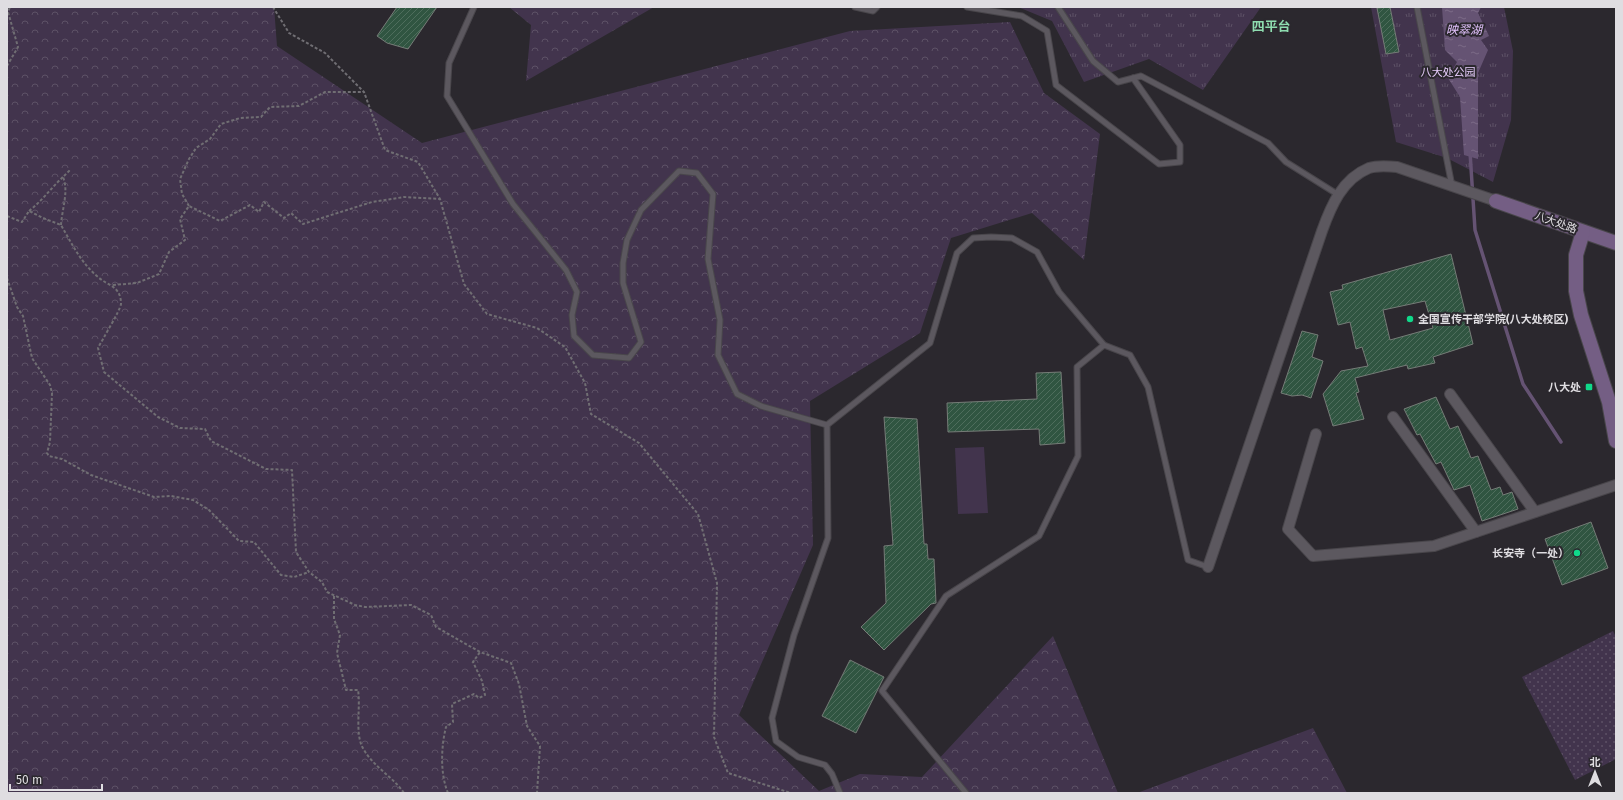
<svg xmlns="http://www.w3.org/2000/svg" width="1623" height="800" font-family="'Fira Sans','Noto Sans SC',sans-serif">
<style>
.grass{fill:url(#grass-dots)}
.forest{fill:url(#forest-crowns)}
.park{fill:url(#park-tufts)}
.pitch{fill:#42344d}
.water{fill:url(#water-ripples)}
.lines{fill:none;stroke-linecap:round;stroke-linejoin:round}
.stream{stroke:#655373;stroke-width:3.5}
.building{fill:url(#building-hatch);stroke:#757c77;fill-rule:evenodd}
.lane-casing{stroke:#49464b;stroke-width:7}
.street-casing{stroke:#49464b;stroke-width:12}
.secondary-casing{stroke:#49464b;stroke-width:16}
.path{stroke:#706e73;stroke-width:2;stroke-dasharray:3 2;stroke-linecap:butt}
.lane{stroke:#5c585f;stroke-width:5}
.street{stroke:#5c585f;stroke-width:10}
.secondary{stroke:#745e84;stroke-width:14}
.poi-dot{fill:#10d98a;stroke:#2b282e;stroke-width:1.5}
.labels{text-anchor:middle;stroke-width:4;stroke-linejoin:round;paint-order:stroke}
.park-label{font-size:11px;fill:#e5cbfa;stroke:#2b282e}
.street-label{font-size:11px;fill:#dfdde1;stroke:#2b282e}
.poi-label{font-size:11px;font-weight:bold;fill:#dfdde1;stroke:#2b282e;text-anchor:end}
.water-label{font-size:12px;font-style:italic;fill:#e0c0fa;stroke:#2b282e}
.quarter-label{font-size:13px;font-weight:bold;fill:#8edcaf;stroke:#2b282e}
</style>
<defs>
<pattern id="grass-dots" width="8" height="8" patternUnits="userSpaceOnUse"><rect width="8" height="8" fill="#42344d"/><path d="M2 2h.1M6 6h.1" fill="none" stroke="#5d5166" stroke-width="1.8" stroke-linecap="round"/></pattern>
<pattern id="forest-crowns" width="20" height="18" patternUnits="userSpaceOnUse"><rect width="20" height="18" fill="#42344d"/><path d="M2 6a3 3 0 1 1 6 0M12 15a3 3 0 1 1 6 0" fill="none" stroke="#5d5166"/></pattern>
<pattern id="park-tufts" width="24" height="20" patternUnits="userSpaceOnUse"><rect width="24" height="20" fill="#42344d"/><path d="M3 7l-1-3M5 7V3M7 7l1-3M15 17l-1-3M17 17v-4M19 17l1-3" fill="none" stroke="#5d5166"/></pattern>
<pattern id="water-ripples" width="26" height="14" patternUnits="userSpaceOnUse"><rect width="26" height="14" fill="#655373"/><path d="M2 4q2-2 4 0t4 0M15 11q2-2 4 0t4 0" fill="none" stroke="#7b6b87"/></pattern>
<pattern id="building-hatch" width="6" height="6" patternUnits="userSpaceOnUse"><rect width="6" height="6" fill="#305541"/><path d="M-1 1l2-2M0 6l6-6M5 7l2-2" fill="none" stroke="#4e6d5c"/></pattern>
</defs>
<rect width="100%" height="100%" fill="#2b282e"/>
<polygon class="grass" points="1613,631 1616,637 1616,759 1575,780 1522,677"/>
<g class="forest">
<polygon points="7,7 274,7 277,46 422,143 850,31 1010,22 1044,93 1100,134 1084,260 1032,213 951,238 920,333 810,401 813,545 739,715 819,791 860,774 922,777 1053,636 1118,793 7,793"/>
<polygon points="509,7 654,7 526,81 531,25"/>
<polygon points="1313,728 1347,793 1137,793"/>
</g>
<g class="park">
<polygon points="1018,7 1261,7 1203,90 1149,59 1084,82 1052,21"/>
<polygon points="1371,7 1504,7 1513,51 1511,120 1493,182 1447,158 1396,142"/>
</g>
<polygon class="pitch" points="984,447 988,513 958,514 955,448"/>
<polygon class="water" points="1442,7 1481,7 1478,13 1489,36 1481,40 1488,50 1478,73 1478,159 1464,155 1460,97 1448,78 1457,62 1445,50"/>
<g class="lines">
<polyline class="stream" points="1470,152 1475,230 1523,384 1561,442"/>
</g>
<g class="building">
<polygon points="397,7 437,7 408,49 387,43 377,36"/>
<polygon points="1390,7 1399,52 1386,54 1377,8"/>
<path d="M 1451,254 L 1473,344 L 1433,357 L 1435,363 L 1408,369 L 1407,365 L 1355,378 L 1359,392 L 1356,393 L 1364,419 L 1333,426 L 1323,394 L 1341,371 L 1368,366 L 1362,347 L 1356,349 L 1350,322 L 1338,325 L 1330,292 L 1343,289 L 1342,285 ZM 1425,301 L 1433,328 L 1390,340 L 1383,310 Z"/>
<polygon points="1302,331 1318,335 1312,357 1323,361 1311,398 1302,395 1292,396 1281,393"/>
<polygon points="1061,372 1065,443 1040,445 1039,429 948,432 947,403 1037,399 1036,373"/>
<polygon points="1436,397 1450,429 1458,426 1471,458 1478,456 1491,490 1500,487 1503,495 1512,492 1518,509 1482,521 1470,485 1454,490 1441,462 1436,464 1420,434 1417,435 1404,409"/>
<polygon points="884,417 917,419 924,544 927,544 928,559 934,559 936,603 931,604 884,650 861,627 886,603 884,546 893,545"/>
<polygon points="1591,522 1608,568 1562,585 1545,539"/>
<polygon points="850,660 884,677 856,733 822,716"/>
</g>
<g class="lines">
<defs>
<g id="lane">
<polyline points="474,7 449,63 447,96 513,204 566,270 577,292 572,315 574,336 593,355 629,358 641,342 623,283 623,263 627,240 641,210 679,171 697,173 713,194 708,259 720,320 718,355 737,394 761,406 827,425"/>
<polyline points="855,7 873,11 877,7"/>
<polyline points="967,7 1022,16 1047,31 1056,85 1159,164 1180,162 1180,145 1133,78"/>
<polyline points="1058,7 1093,61 1118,82 1141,76 1268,143 1286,162 1337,194"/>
<polyline points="1417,7 1452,186"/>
<polyline points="840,793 832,774 825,765 798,757 776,741 772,718 794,635 828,538 827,425 930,343 957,253 973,238 991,237 1012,238 1037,252 1059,292 1104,345"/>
<polyline points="966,793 882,691 946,596 1039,536 1078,456 1077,367 1104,345 1130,355 1148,387 1188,560 1208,567"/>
</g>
<g id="street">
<polyline points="1450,394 1535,512"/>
<polyline points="1393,417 1476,532"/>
<polyline points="1316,434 1288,529 1313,556 1434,546 1616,485"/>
<path d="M 1208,567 L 1322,231 C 1331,206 1342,179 1369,168 C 1378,165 1388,166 1397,167 L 1496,201"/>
</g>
<g id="secondary">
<polyline points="1496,201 1616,243"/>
<polyline points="1583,232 1576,255 1576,291 1581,315 1609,402 1616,441"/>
</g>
</defs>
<use href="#lane" class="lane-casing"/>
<use href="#street" class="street-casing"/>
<use href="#secondary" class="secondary-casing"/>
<g class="path">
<polyline points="273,7 289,33 325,53 364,92 385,150 418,162 440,199 464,284 487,314 537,328 565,347 585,383 591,414 639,443 698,514 717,583 714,737 728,773 791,793"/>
<polyline points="7,66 18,47 8,12 10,7"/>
<polyline points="189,206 182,194 180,179 189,159 196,148 210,139 221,124 240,118 261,117 270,107 299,106 325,92 364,92"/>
<path d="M 29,211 C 42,201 51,188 63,177"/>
<path d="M 7,216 L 22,222 L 29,211 L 43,218 L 61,225 C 72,244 81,263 98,277 C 108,286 121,286 121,304 C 120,311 102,340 98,348 L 104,372 L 158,417 L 180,428 L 205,429 L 211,441 L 266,469 L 292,470 L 296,552 L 309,572 L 322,582 L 327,592 L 355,605 L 365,607 L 411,605 L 431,615 L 436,627 L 480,652 L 511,663 L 519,684 L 527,726 L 540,746 L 537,793"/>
<path d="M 61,225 C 62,209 69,191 63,177 L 71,169"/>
<polyline points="7,278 17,307 23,316 32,358 50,385 52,393 50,442 47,453 49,456 62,459 91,475 154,497 171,496 193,500 209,510 239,541 254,542 281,575 294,577 309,572"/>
<polyline points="113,285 137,283 159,274 169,252 185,240 180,219 189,206 220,221 250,205 259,212 264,202 284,218 291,213 303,224 372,202 404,197 440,199"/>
<path d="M 334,596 L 334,619 L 340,635 L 337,653 L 346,690 L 358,690 C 361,708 354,735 364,750 C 374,767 393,777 404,793"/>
<path d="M 448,793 C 440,774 441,747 446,727 L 453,722 L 452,704 L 474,694 L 479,698 L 485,695 L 482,681 L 473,662 L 480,652"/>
</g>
<use href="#lane" class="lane"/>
<use href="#street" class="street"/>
<use href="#secondary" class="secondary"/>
</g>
<g class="poi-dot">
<circle cx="1410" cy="319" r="4"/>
<rect x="1585" y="383" width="8" height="8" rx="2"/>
<circle cx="1577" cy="553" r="4"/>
</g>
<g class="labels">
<g class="park-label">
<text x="1448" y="76">八大处公园</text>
</g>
<g class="street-label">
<text transform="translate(1556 222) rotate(20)" y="4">八大处路</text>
</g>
<g class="poi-label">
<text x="1418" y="323" text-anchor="start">全国宣传干部学院(八大处校区)</text>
<text x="1581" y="391">八大处</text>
<text x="1569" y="557">长安寺（一处）</text>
</g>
<g class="water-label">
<text x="1464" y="34">映翠湖</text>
</g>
<g class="quarter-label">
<text x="1271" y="31">四平台</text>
</g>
</g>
<rect width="1623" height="800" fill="none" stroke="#dfdde1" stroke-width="16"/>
<g transform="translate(1595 772)" stroke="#2b282e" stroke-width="3" paint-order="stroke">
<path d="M0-3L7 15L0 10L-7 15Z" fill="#dfdde1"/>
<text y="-6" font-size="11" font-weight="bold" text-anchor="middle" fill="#dfdde1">北</text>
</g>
<path d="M10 784v6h92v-6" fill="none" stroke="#dfdde1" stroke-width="2"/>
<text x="16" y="784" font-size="12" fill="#dfdde1" stroke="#2b282e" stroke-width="3" paint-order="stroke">50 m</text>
</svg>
